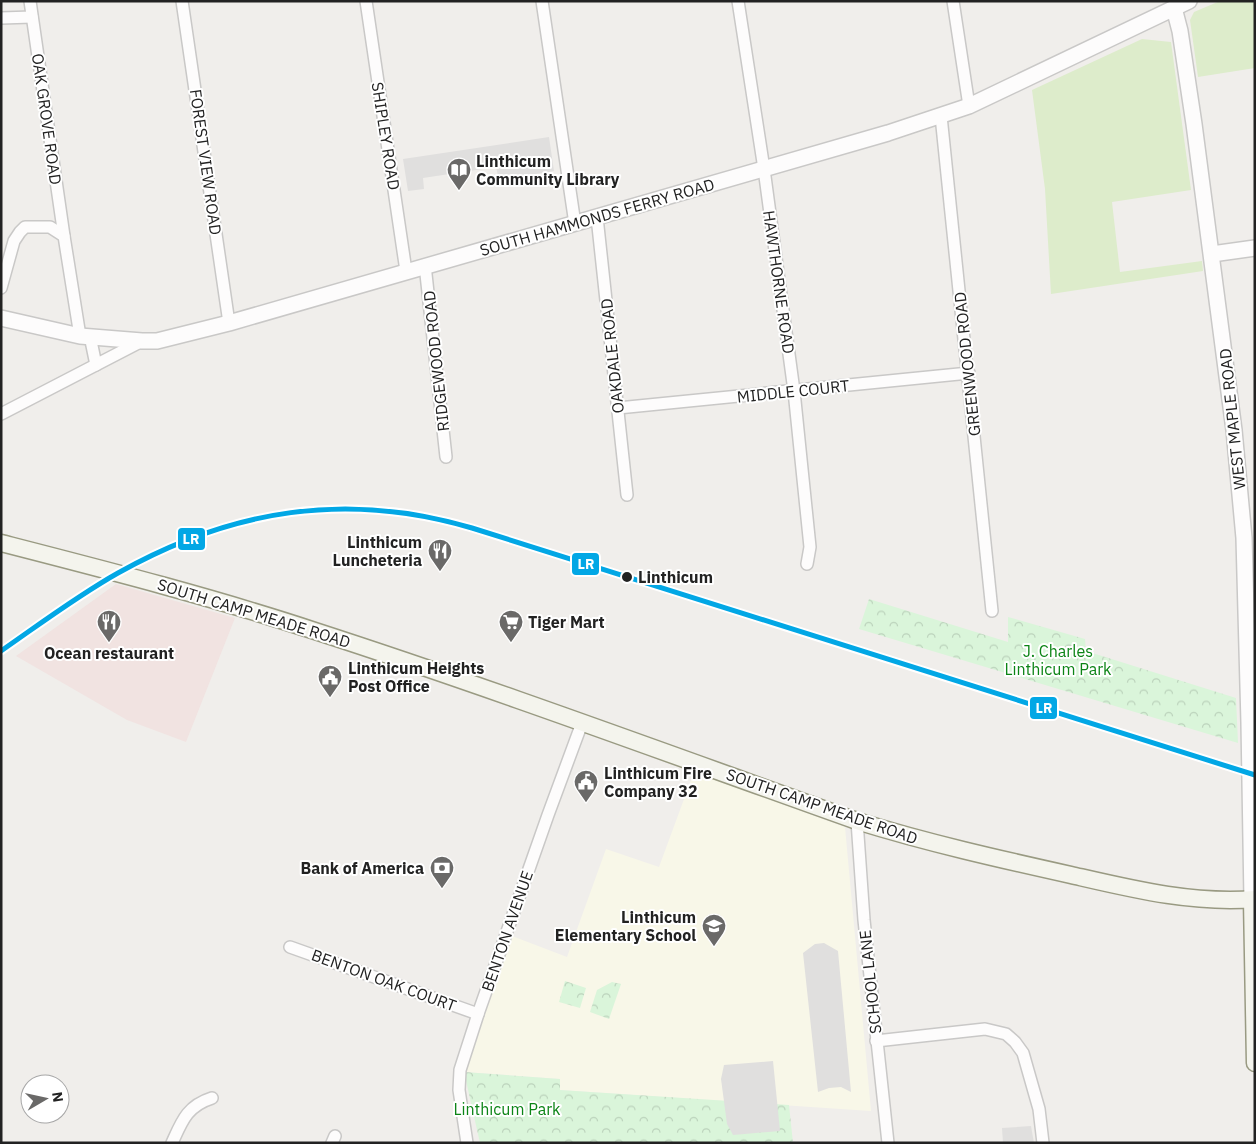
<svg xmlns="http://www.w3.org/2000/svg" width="1256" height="1144" font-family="'IBM Plex Sans',sans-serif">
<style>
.commercial{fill:#f1e3e1}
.education{fill:#f8f7e8}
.grass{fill:#ddeccb}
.park{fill:url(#park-crowns)}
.parking{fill:#e0dfde}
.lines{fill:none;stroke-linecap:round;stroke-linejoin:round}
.minor-casing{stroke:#c9c8c7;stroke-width:14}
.tertiary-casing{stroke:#c9c8c7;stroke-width:18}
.secondary-casing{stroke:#999a82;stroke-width:19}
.minor{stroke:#fdfcfc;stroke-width:11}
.tertiary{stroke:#fdfcfc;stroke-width:15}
.secondary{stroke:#f4f4ed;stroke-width:16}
.rail-1-casing{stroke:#fff;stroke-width:9}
.rail-1{stroke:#02a7e5;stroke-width:5}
.stop-dot{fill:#222;stroke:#fff;stroke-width:2}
.labels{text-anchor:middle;stroke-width:4;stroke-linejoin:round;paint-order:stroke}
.street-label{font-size:16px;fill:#222;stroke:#fff}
.poi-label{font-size:16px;font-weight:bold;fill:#222;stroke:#fff;text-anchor:start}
.stop-label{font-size:16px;font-weight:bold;fill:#222;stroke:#fff;text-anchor:start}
.park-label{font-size:16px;fill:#0c8416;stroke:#fff}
.line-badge{stroke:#fff;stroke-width:2}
.badge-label{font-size:14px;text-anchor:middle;font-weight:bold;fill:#fff}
</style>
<defs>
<pattern id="park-crowns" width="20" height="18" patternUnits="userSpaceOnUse" patternTransform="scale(1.25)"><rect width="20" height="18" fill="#daf5da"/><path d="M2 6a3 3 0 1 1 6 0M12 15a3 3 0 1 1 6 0" fill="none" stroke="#bbd2bb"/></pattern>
</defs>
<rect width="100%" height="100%" fill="#f0eeeb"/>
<polygon class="commercial" points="116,584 235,618 186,742 127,720 16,656"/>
<polygon class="education" points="694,772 845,827 871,1111 560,1090 560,1079 464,1072 512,936 567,957 606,849 659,867"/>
<g class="grass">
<polygon points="1220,1 1255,1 1255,68 1198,77 1190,20 1194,12"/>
<polygon points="1142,39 1171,42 1191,190 1112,202 1120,272 1202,261 1203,271 1051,294 1045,189 1032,90"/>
</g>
<g class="park">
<polygon points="869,599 1008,642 1008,617 1085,639 1086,651 1236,698 1238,743 859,629"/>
<polygon points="565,981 586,988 580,1008 559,1002"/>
<polygon points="612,982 621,984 609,1019 590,1012 597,990"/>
<polygon points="464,1072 560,1079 560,1090 789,1105 793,1143 480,1143"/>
</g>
<g class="parking">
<polygon points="549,137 554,171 499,180 496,167 423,178 424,189 408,191 403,159"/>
<polygon points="824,943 838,951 851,1092 841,1087 829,1088 818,1092 803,953 815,944"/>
<polygon points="773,1061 780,1131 733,1135 727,1124 721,1079 724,1065"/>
<polygon points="1031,1126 1034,1143 1003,1143 1002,1128"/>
</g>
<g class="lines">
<defs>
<g id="minor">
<polyline points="30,1 64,236"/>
<polyline points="182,1 229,323"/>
<polyline points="366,1 406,271"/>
<polyline points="542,1 575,224"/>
<polyline points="738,1 764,169 794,391 810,547 807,564"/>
<polyline points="953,1 969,106"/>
<polyline points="1,18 32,17"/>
<polyline points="941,116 992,611"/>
<polyline points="597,217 627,495"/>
<polyline points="425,265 446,457"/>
<polyline points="1,288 14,241 20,232 25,227 50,227 64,236 80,336"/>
<polyline points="90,336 96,365"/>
<polyline points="618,408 969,373"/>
<polyline points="1,414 142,341"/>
<polyline points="857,821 864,920 888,1143"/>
<polyline points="290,947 478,1014"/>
<polyline points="876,1041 985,1029 1006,1034 1015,1042 1023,1053 1039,1109 1043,1143"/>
<path d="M 172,1143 C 182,1121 187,1106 212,1098"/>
<polyline points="332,1143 335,1136"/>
<polyline points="467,1143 459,1090 460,1070 478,1014 548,815 582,723"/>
</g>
<g id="tertiary">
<polyline points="1174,8 1180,31 1194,124 1234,430 1244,538 1249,723 1252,900"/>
<polyline points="1212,254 1255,248"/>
<polyline points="1,318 80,336 142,341 157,341 229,323 888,133 969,106 1189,1"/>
</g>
<g id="secondary">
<path d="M 1,543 C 106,570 212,597 315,631 C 497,690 677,757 857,821 C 928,843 999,859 1071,875 C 1132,889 1192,904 1255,899"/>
<polyline points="1252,900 1255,1063"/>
</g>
</defs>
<use href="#minor" class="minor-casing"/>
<use href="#tertiary" class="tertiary-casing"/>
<use href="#secondary" class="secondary-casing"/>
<use href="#minor" class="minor"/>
<use href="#tertiary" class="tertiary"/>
<use href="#secondary" class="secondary"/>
<defs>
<path id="rail-1" d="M 1,651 C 40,624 77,596 118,573 C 232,509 347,491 472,528 L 1255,775"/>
</defs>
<use href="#rail-1" class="rail-1-casing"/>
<use href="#rail-1" class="rail-1"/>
</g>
<defs>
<symbol id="library-pin" viewBox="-11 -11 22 30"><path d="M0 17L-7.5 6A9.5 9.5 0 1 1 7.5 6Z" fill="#6a6968" stroke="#fff"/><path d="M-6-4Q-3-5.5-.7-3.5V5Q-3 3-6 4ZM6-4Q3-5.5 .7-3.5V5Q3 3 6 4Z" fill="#fff"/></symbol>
<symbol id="restaurant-pin" viewBox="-11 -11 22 30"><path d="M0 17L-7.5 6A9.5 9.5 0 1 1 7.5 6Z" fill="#6a6968" stroke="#fff"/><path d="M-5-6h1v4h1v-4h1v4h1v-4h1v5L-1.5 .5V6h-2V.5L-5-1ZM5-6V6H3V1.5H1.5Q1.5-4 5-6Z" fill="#fff"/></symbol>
<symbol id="supermarket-pin" viewBox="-11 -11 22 30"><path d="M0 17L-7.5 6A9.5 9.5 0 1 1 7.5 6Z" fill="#6a6968" stroke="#fff"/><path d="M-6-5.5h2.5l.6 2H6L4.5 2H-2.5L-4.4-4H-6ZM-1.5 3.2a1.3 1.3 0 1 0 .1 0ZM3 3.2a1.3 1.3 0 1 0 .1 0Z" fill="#fff"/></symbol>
<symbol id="civic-pin" viewBox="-11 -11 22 30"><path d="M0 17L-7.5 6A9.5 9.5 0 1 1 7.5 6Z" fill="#6a6968" stroke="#fff"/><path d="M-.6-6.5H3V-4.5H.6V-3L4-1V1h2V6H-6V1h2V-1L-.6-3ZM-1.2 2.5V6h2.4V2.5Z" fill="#fff"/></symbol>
<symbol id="bank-pin" viewBox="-11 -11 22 30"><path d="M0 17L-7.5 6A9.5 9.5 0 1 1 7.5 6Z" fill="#6a6968" stroke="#fff"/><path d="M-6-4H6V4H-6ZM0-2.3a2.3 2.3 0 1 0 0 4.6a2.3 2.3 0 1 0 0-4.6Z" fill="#fff"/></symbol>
<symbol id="school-pin" viewBox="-11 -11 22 30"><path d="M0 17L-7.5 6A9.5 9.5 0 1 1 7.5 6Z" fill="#6a6968" stroke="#fff"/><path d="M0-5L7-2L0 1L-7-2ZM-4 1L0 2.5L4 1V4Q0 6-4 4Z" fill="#fff"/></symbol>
</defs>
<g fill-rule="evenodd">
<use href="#library-pin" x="445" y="156" width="28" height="38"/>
<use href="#restaurant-pin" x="426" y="537" width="28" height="38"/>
<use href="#restaurant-pin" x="95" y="608" width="28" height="38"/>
<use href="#supermarket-pin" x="497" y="608" width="28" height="38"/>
<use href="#civic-pin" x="316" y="663" width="28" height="38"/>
<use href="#civic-pin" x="572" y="768" width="28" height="38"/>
<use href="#bank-pin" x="428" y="854" width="28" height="38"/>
<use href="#school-pin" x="700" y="912" width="28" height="38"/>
</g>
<circle class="stop-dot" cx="627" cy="577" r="6"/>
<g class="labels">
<g class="street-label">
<text transform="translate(47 119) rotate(82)" y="6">OAK GROVE ROAD</text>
<text transform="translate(386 136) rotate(81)" y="6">SHIPLEY ROAD</text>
<text transform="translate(206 162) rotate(82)" y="6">FOREST VIEW ROAD</text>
<text transform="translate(597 217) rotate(-16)" y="6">SOUTH HAMMONDS FERRY ROAD</text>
<text transform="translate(779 282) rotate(82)" y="6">HAWTHORNE ROAD</text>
<text transform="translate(612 356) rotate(-96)" y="6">OAKDALE ROAD</text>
<text transform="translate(436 361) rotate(-96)" y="6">RIDGEWOOD ROAD</text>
<text transform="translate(967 364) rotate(-96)" y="6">GREENWOOD ROAD</text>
<text transform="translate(793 391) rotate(-6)" y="6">MIDDLE COURT</text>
<text transform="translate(1232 419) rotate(-96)" y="6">WEST MAPLE ROAD</text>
<text transform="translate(254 613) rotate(17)" y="6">SOUTH CAMP MEADE ROAD</text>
<text transform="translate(822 806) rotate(19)" y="6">SOUTH CAMP MEADE ROAD</text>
<text transform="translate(507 931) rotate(-71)" y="6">BENTON AVENUE</text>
<text transform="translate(384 980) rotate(20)" y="6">BENTON OAK COURT</text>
<text transform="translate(870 982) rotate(-96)" y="6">SCHOOL LANE</text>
</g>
<g class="poi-label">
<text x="476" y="167">Linthicum<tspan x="476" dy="18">Community Library</tspan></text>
<text x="422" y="548" text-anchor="end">Linthicum<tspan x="422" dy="18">Luncheteria</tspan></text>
<text x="528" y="628">Tiger Mart</text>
<text x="109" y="659" text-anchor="middle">Ocean restaurant</text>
<text x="348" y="674">Linthicum Heights<tspan x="348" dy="18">Post Office</tspan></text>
<text x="604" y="779">Linthicum Fire<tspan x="604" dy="18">Company 32</tspan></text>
<text x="424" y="874" text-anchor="end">Bank of America</text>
<text x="696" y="923" text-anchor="end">Linthicum<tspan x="696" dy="18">Elementary School</tspan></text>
</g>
<g class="stop-label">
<text x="638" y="583">Linthicum</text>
</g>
<g class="park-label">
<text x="1058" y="657">J. Charles<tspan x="1058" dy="18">Linthicum Park</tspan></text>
<text x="507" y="1115">Linthicum Park</text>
</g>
</g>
<g class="line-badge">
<rect x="177" y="527" width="29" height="24" rx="5" fill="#02a7e5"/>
<rect x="571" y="552" width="29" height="24" rx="5" fill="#02a7e5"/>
<rect x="1029" y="696" width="29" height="24" rx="5" fill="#02a7e5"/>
</g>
<g class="badge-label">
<text x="191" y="544">LR</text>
<text x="586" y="569">LR</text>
<text x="1044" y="713">LR</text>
</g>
<rect width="1256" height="1144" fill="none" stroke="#222222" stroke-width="5"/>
<g transform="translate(45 1099) rotate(81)"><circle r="24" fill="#ffffff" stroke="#a7a7a7"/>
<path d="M0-4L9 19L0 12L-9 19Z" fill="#6a6968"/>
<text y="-8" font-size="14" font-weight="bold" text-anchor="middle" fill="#222222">N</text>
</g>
</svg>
